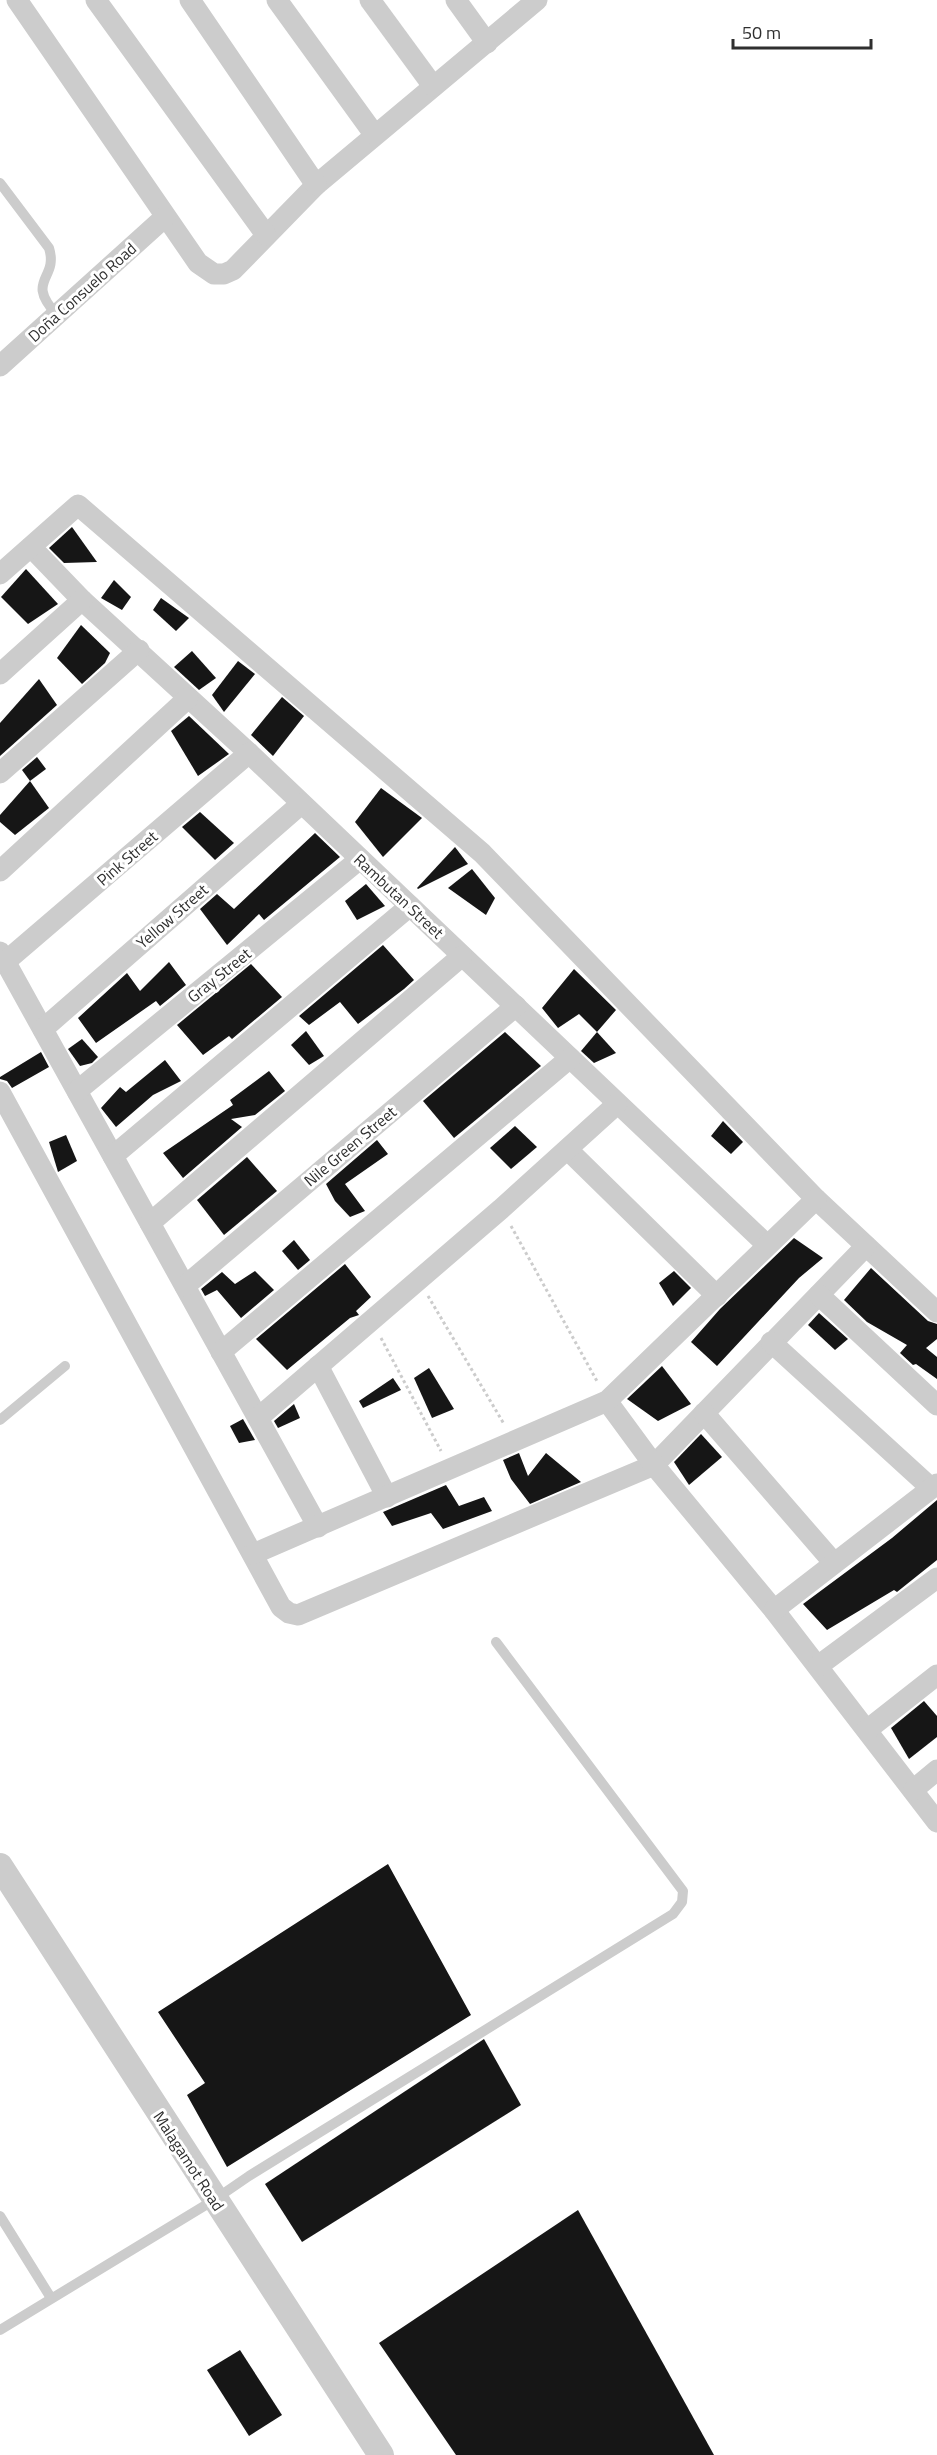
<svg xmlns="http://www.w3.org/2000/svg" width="937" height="2455" font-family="'Titillium Web',sans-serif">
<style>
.building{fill:#161616}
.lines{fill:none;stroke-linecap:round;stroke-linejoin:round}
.path{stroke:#ccc;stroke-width:3;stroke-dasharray:3 3;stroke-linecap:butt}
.service{stroke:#ccc;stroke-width:10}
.minor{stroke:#ccc;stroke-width:21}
.tertiary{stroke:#ccc;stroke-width:26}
.labels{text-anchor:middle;stroke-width:6;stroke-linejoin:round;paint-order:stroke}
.street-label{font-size:16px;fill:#2f2f2f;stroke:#fff}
</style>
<rect width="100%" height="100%" fill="#fff"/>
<g class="building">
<polygon points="72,527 97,562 64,563 49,548"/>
<polygon points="26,569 58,604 28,624 1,597"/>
<polygon points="114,580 131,597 122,610 101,598"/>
<polygon points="161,598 189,618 176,631 153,610"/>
<polygon points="81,625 110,653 105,663 82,684 57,658"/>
<polygon points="192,651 216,678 199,690 174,667"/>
<polygon points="238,661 255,674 224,712 212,695"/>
<polygon points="39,679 57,705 0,756 0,723"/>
<polygon points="282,697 304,716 273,756 251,735"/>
<polygon points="189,716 229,754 198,776 171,731"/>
<polygon points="37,757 46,769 30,781 22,770"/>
<polygon points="30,781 49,808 15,835 0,822 0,815"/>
<polygon points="381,788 422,818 383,857 355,822"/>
<polygon points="200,812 234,843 215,860 182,827"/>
<polygon points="315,833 340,857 264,920 259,914 227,945 200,909 217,894 234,909"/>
<polygon points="455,847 468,864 418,889 417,888"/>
<polygon points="472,869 495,898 486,915 448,888"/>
<polygon points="366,884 385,906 357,920 345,901"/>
<polygon points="383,945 414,980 404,989 358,1024 340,1002 309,1025 299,1016"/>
<polygon points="169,962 186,985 160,1006 156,1001 96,1043 78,1018 127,973 140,991"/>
<polygon points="251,964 282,997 232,1039 229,1036 203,1055 177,1025"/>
<polygon points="574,969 616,1010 597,1032 579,1014 558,1028 542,1008"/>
<polygon points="306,1031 324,1056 309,1065 291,1045"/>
<polygon points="505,1032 541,1066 454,1138 423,1101"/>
<polygon points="597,1032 616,1053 594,1063 581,1051"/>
<polygon points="82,1039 98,1057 92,1063 80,1066 68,1049"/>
<polygon points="41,1052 49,1067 12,1088 7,1081 0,1079 0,1077"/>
<polygon points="165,1060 181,1081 153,1095 116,1127 101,1108 120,1087 126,1092"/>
<polygon points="269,1071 285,1091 255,1115 231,1119 242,1127 183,1178 163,1153 233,1105 230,1100"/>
<polygon points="723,1121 743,1142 731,1154 711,1136"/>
<polygon points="515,1126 537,1147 511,1169 490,1148"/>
<polygon points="66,1135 77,1161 58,1172 49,1142"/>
<polygon points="377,1140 388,1154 345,1184 365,1211 350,1217 335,1201 326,1184"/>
<polygon points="247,1157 277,1191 224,1235 197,1200"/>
<polygon points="794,1238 823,1258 799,1278 717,1366 691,1342 720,1309"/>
<polygon points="294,1240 310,1260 298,1270 282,1251"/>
<polygon points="345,1264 371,1297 356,1311 359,1315 350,1318 287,1370 256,1339"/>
<polygon points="871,1268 928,1321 937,1324 937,1339 926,1348 937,1357 937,1379 916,1364 913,1365 900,1353 907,1345 867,1322 844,1300"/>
<polygon points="255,1271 274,1290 241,1318 217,1290 205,1296 201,1289 222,1272 235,1284"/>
<polygon points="674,1271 691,1288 673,1306 659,1283"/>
<polygon points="819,1313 848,1339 835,1350 808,1325"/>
<polygon points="662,1366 691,1404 658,1421 627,1399"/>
<polygon points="429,1368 454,1409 432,1418 414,1378"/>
<polygon points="393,1378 401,1390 363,1408 359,1401"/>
<polygon points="294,1404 300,1418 278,1428 274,1421"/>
<polygon points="243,1419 255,1440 239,1443 230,1426"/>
<polygon points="701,1434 722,1457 689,1485 674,1462"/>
<polygon points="519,1453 528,1476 546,1453 581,1482 530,1504 511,1479 503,1460"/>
<polygon points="446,1485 459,1506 484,1497 492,1511 443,1529 431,1513 392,1526 383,1512"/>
<polygon points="937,1500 937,1560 897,1592 894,1590 827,1630 803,1604 892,1538"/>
<polygon points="924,1701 937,1716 937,1737 909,1759 891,1728"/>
<polygon points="388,1864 471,2015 227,2167 187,2095 205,2083 158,2012"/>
<polygon points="484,2039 521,2105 302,2242 265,2184"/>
<polygon points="578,2210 714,2455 456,2455 379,2343"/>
<polygon points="240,2350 282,2415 249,2436 207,2370"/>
</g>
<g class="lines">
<g class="path">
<polyline points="511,1226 598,1383"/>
<polyline points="428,1296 504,1424"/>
<polyline points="381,1338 441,1451"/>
</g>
<g class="service">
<path d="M 0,183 L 49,248 C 59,280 24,279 57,315"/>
<polyline points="0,1420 65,1366"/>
<polyline points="0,2216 51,2298"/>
<polyline points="0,2330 214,2200 249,2176 673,1914 682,1902 683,1891 496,1642"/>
</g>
<g class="minor">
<polyline points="17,0 198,263 214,274 224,274 233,270 316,185 537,0"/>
<polyline points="96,0 266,235"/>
<polyline points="190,0 316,185"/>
<polyline points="277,0 374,134"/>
<polyline points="370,0 433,86"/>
<polyline points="456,0 487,43"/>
<polyline points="0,366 165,217"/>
<polyline points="31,547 82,600 249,753 767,1245"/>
<polyline points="0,574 78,505 482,853 816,1199 937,1312"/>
<polyline points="0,674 82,600"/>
<polyline points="0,773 139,650"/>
<polyline points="0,871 188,698"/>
<polyline points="0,952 318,1527"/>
<polyline points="5,962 249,753"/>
<polyline points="43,1029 301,804"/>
<polyline points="77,1091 360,859"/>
<polyline points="0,1092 281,1607 289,1613 298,1615 654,1465 866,1246"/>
<polyline points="568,1150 717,1296"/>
<polyline points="113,1156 410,906"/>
<polyline points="150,1223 462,956"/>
<polyline points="185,1286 516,1006"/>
<polyline points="819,1295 937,1405"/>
<polyline points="771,1342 931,1488"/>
<polyline points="221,1352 570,1058"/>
<polyline points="318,1366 387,1497"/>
<polyline points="607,1401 654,1465 774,1610 937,1822"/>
<polyline points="704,1413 834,1563"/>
<polyline points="258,1418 501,1209 617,1104"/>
<polyline points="253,1554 607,1401 816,1199"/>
<polyline points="774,1610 937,1484"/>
<polyline points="818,1666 937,1578"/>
<polyline points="867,1730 937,1675"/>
<polyline points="913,1790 937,1770"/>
</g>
<polyline class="tertiary" points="0,1866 381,2455"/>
</g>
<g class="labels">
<g class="street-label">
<text transform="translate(82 292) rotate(-42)" y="6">Doña Consuelo Road</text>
<text transform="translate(127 858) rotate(-41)" y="6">Pink Street</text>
<text transform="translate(399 896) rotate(43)" y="6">Rambutan Street</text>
<text transform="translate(172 916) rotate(-41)" y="6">Yellow Street</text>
<text transform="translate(219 975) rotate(-39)" y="6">Gray Street</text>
<text transform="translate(350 1146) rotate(-40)" y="6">Nile Green Street</text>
<text transform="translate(189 2161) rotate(57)" y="6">Malagamot Road</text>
</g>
</g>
<path d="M733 39v9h138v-9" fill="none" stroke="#2f2f2f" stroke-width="3"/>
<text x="742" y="39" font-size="18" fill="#2f2f2f" stroke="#ffffff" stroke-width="4.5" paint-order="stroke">50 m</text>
</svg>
